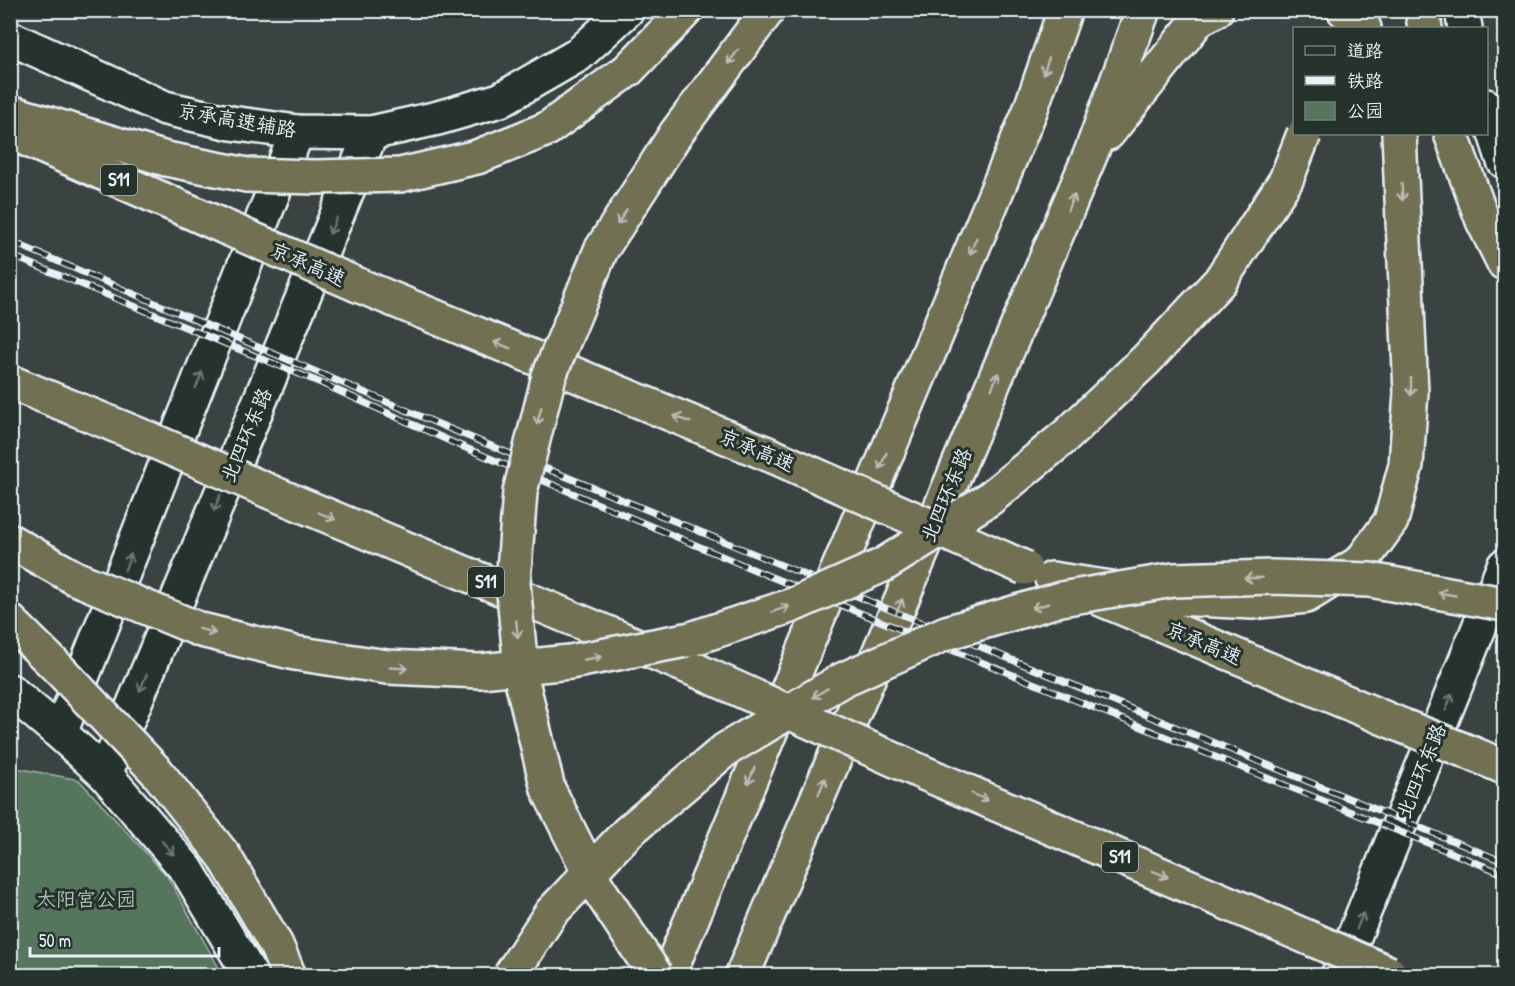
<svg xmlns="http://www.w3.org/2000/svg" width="1515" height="986" font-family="'Patrick Hand','LXGW WenKai TC',sans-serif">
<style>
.green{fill:#57755d;stroke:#a0b3aa;stroke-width:1.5}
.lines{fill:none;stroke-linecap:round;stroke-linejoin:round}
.minor-casing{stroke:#e8f1f8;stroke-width:38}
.highway-casing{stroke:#e8f1f8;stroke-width:38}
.minor{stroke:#26332d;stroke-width:33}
.highway{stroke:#716f52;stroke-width:33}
.rail-casing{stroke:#e8f1f8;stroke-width:7}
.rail{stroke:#26332d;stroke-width:4.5;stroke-dasharray:14;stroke-linecap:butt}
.highway-bridge-casing{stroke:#e8f1f8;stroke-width:38;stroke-linecap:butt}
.highway-bridge{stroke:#716f52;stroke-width:33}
.oneway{stroke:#b8bdb6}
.oneway2{stroke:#6a7674}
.labels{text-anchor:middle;stroke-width:6;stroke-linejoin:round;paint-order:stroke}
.shield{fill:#26332d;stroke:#aeb8bb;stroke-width:1.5}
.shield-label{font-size:18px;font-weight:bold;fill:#e8f1f8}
.street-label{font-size:20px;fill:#e8f1f8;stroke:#26332d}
.park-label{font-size:20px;fill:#aebfba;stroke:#26332d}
</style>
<rect width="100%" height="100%" fill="#3a4342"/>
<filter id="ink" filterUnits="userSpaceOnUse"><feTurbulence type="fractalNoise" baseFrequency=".0167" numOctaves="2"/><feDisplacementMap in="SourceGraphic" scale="12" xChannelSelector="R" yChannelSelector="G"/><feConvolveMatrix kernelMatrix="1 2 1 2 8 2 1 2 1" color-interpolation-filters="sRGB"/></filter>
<g filter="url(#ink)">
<polygon class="green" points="11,767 79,780 167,876 223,975 11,975"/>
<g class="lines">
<defs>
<g id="minor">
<polyline points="1462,10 1465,28"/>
<polyline points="10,38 165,108 231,123 297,132 371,133 438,118 500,100 578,55 627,10"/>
<polyline points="1486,106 1504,161"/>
<polyline points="10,691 60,733 105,774"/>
<polyline points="60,733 297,132"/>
<polyline points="251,976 187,870 105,774 371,133"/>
<polyline points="1338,976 1504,566"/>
</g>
<g id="highway">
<polyline points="1344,10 1359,20 1364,28"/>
<polyline points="1422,10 1425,28"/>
<polyline points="10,112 166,159 247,175"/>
<polyline points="10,132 227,228"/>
<polyline points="1108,133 1199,19 1216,10"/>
<polyline points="1451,134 1483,221 1504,263"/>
<polyline points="400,175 477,157 547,129 628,70 686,10"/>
<polyline points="358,285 775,457"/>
<polyline points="10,382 149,439"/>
<polyline points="273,493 698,671"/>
<polyline points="10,541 75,578"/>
<polyline points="1052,579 1177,598 1252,602 1306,596 1361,562 1391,521 1406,465 1411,392 1399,134"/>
<polyline points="1101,599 1403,726"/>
<polyline points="10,621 59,669"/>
<polyline points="1471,753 1504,767"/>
<polyline points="157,772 224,856 276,945 289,976"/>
<polyline points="926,774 1314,940"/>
<polyline points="668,976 1030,111 1065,10"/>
<polyline points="742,976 1091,153 1143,10"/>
</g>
</defs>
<use href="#minor" class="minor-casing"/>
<use href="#highway" class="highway-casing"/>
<use href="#minor" class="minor"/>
<use href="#highway" class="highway"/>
<defs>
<g id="rail">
<polyline points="10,241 455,431 1504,862"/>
<polyline points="10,255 321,383 454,443 769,576 1504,874"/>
</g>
</defs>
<use href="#rail" class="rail-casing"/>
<use href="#rail" class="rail"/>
<defs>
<g id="highway-bridge">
<polyline points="247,175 315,177 400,175"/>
<polyline points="227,228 358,285"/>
<polyline points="149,439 273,493"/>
<polyline points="775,457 1025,568"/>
<polyline points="75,578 201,630 295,653 387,667 480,671 570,662 691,639 793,605 883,565 989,499 1067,435 1146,360 1220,281 1286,180 1304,134"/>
<polyline points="59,669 157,772"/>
<polyline points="698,671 926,774"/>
<polyline points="1403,726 1471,753"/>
<polyline points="1314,940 1389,973"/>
<polyline points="510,976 551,913 627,833 725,750 842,680 946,633 1061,599 1173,580 1272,577 1370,580 1504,604"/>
<polyline points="656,976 596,885 548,789 522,681 513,583 520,492 549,376 601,250 677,132 768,10"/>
</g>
</defs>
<use href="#highway-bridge" class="highway-bridge-casing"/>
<use href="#highway-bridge" class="highway-bridge"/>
</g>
<defs><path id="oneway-shaft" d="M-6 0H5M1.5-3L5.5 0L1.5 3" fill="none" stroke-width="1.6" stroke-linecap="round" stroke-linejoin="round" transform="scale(1.5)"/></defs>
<g class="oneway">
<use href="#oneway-shaft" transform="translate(733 57) rotate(127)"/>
<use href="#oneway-shaft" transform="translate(1046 66) rotate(110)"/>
<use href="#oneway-shaft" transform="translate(1402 192) rotate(87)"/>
<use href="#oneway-shaft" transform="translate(1071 202) rotate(-67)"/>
<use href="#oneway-shaft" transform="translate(622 217) rotate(123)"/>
<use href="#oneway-shaft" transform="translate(973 246) rotate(113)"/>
<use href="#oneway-shaft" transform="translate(502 345) rotate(-158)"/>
<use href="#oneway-shaft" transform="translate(995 381) rotate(-67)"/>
<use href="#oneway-shaft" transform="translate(1411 387) rotate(89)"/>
<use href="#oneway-shaft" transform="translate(539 416) rotate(104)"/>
<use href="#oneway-shaft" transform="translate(682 419) rotate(-158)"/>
<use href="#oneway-shaft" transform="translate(883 461) rotate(113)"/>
<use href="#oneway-shaft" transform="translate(327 516) rotate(23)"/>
<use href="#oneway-shaft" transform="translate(1253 578) rotate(178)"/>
<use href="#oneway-shaft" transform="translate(1447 594) rotate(-170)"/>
<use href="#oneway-shaft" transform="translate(1040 606) rotate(164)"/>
<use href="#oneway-shaft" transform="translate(899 607) rotate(-67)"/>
<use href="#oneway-shaft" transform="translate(781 609) rotate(-18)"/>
<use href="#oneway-shaft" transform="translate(517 629) rotate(85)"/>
<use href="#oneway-shaft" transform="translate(207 631) rotate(15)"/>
<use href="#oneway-shaft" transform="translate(593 658) rotate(-11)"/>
<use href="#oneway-shaft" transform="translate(399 668) rotate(3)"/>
<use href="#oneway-shaft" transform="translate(820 693) rotate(149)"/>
<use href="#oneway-shaft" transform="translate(751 776) rotate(113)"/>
<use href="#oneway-shaft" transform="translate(822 786) rotate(-67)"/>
<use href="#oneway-shaft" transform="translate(980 797) rotate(23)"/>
<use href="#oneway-shaft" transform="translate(1160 874) rotate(23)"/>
</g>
<g class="oneway2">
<use href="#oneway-shaft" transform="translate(333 226) rotate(113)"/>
<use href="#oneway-shaft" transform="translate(199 380) rotate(-68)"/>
<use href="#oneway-shaft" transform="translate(217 503) rotate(113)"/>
<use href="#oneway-shaft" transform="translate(128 562) rotate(-68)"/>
<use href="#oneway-shaft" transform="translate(143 683) rotate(113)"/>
<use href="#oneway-shaft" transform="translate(1449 702) rotate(-68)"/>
<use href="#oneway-shaft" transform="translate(168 848) rotate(49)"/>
<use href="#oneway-shaft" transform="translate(1360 921) rotate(-68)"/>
</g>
</g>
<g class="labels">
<g class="shield">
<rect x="101" y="165" width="36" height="30" rx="4.5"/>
<rect x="468" y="567" width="36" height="30" rx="4.5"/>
<rect x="1102" y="842" width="36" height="30" rx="4.5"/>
</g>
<g class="shield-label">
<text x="119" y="186">S11</text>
<text x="486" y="588">S11</text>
<text x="1120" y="863">S11</text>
</g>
<g class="street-label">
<text transform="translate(237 120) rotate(10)" y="7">京承高速辅路</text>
<text transform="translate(308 264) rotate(24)" y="7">京承高速</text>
<text transform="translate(246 435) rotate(-67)" y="7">北四环东路</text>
<text transform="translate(757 450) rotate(23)" y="7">京承高速</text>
<text transform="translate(946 495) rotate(-67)" y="7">北四环东路</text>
<text transform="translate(1204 643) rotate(23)" y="7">京承高速</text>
<text transform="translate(1421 771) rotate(-68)" y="7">北四环东路</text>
</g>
<g class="park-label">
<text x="86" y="906">太阳宫公园</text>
</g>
</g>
<rect width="1515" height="986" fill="none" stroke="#26332d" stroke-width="36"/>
<rect x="18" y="18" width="1479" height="950" fill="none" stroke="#e8f1f8" stroke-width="2" filter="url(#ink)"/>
<rect x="1293" y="27" width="195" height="108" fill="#26332d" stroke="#747f7e" stroke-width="1.5"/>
<rect x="1305" y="46" width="30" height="9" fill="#26332d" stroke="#747f7e" stroke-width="1.5"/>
<text x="1347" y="57" font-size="18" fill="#e8f1f8">道路</text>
<rect x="1305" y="76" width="30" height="9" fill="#e8f1f8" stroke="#747f7e" stroke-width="1.5"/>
<text x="1347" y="87" font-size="18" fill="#e8f1f8">铁路</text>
<rect x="1305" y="102" width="30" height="18" fill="#57755d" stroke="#747f7e" stroke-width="1.5"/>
<text x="1347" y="117" font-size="18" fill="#e8f1f8">公园</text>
<path d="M30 947v9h189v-9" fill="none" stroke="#e8f1f8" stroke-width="3"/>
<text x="39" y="947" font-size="18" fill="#e8f1f8" stroke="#26332d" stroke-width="4.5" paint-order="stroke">50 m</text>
</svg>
